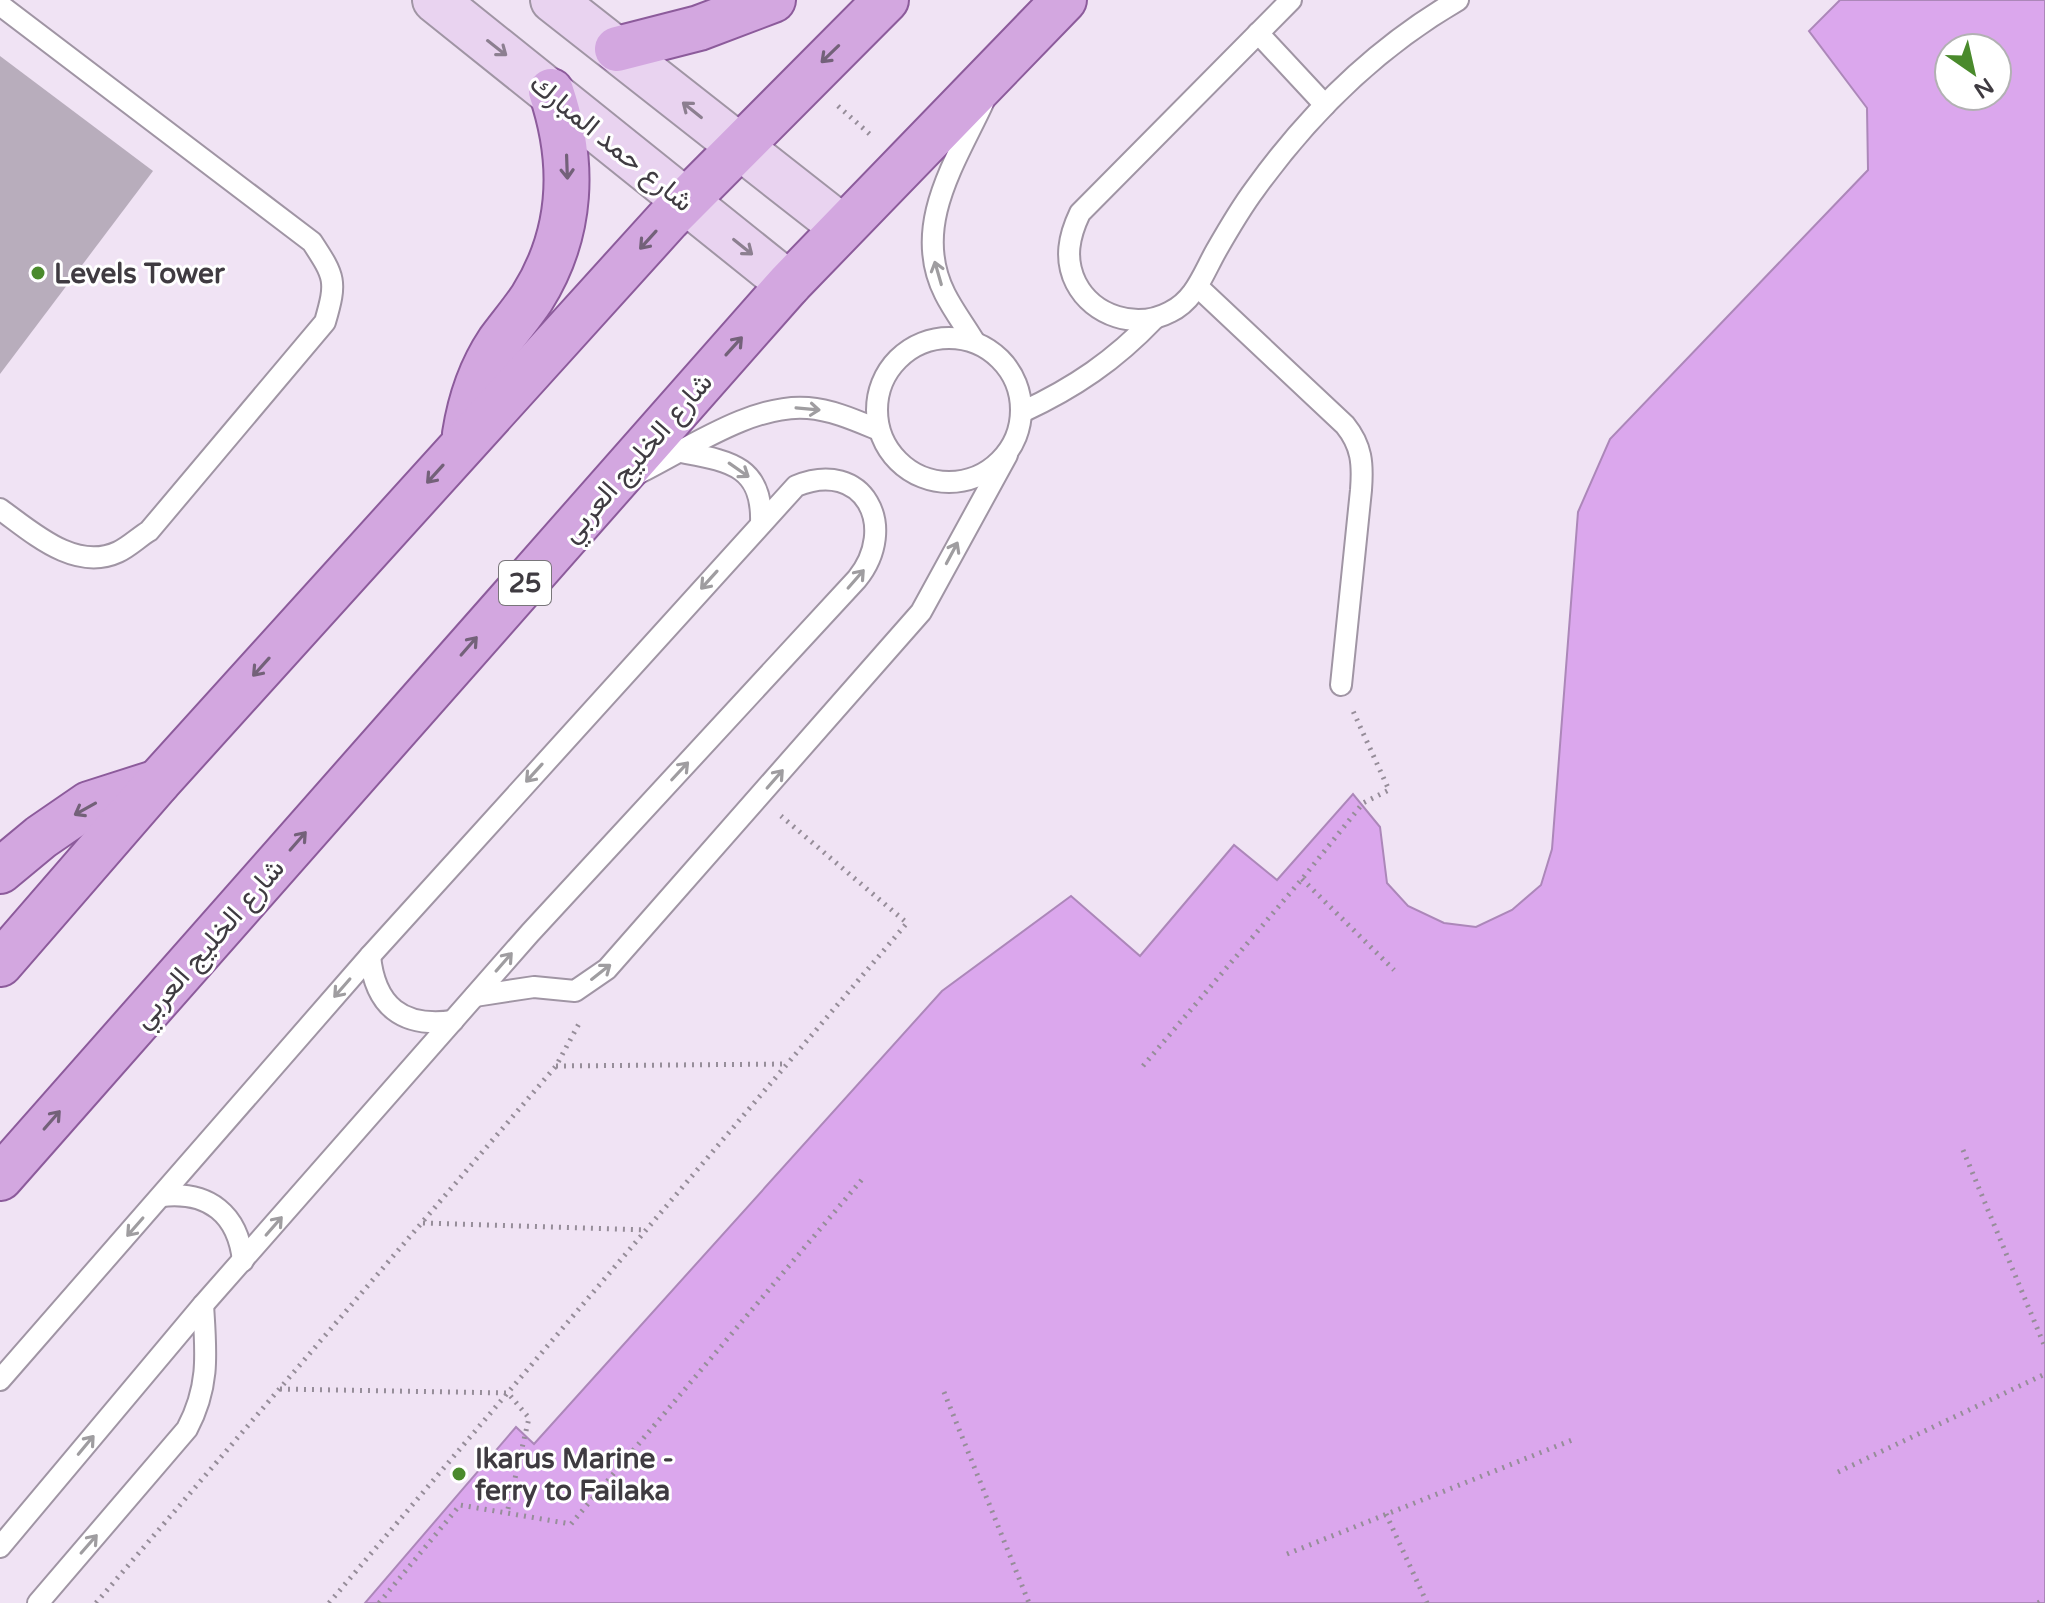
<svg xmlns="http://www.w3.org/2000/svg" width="2045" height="1603" font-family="'Varela Round',Vazirmatn,sans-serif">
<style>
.water{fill:#dba7ed;stroke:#ac87b9;stroke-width:2;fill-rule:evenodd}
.building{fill:#b8adbc}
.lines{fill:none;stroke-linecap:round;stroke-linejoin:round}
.service-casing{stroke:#a095a4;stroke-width:24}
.secondary-casing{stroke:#a095a4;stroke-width:48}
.primary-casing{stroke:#8c5b9b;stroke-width:48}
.path{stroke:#968d99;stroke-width:5;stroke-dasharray:2 6;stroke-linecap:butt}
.service{stroke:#fff;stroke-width:20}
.secondary{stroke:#e9d3f0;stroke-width:44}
.primary{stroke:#d3a7e0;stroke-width:44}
.oneway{stroke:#8c7f90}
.oneway2{stroke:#736179}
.oneway3{stroke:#9f9da0}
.poi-dot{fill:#4a8a2c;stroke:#fff;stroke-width:3}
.labels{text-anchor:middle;stroke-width:6;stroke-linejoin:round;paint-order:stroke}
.shield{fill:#fff;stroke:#79767a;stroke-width:2}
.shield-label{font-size:26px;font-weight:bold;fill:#3f3b41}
.street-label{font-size:28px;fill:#3f3b41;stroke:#fff}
.poi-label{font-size:28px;font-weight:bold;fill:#3f3b41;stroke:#fff;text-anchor:start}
</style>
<rect width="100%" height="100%" fill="#f0e3f4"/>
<path class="water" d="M 1840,0 L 2045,0 L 2045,1603 L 365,1603 L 516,1427 L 534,1444 L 942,991 L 1071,896 L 1140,956 L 1234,845 L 1277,880 L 1353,794 L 1380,827 L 1387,883 L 1408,906 L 1444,923 L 1476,927 L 1512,910 L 1541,885 L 1552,849 L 1578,512 L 1610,439 L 1868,170 L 1867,108 L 1809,31 ZM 1949,48 L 1997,48 L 1997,96 L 1949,96 Z"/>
<polygon class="building" points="0,56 153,171 0,374"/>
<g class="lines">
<defs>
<g id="service">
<path d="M 1291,0 L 1080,213 C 1069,236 1064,259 1076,283 C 1093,316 1136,330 1170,312 C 1195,300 1203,274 1216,251 C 1228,230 1240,209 1255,189 C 1309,114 1377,47 1458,0"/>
<path d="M 0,5 L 312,242 C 335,277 337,281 325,322 L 149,531 C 139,537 129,547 118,552 C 75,572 32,532 0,509"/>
<polyline points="1258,33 1325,105"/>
<path d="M 1198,287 L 1345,425 C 1362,446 1363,464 1361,490 L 1341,685"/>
<circle cx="949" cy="410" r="72"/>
<path d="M 974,341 C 965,326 953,310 945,294 C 911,227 955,163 983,103"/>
<path d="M 1022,412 C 1074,388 1115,360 1154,319"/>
<path d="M 681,452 C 728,461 763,465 761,523"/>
<path d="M 637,474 C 686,450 753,403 808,408 C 833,410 857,421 879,430"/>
<path d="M 370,956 C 375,1006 402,1028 453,1021"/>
<polyline points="475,996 534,987 575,991 607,969 921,612 1007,455"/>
<path d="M 162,1196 C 209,1191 238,1214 243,1261"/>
<path d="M 0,1380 L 370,956 L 796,486 C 864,458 899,527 857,579 L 530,933 L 203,1305 L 0,1547"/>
<path d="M 38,1603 L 187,1429 C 210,1386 206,1352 203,1305"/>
</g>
<g id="secondary">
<polyline points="435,0 789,284"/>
<polyline points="553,0 842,227"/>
</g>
<g id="primary">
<polyline points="617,49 699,28 773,0"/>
<path d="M 465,434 C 470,402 481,369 499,342 C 510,327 522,313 532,298 C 573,233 575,162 551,91"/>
<polyline points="0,871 41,837 89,804 158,782"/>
<polyline points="0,964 158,782 668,219 886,0"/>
<polyline points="0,1178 789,284 1064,0"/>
</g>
</defs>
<use href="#service" class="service-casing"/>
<use href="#secondary" class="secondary-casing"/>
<use href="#primary" class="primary-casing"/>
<g class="path">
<polyline points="838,106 873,137"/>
<polyline points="1302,879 1394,970"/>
<polyline points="556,1066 787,1064"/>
<polyline points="1143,1066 1302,879 1363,803 1389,790 1353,711"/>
<polyline points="1963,1150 2045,1347"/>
<polyline points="423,1223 645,1230"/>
<polyline points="280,1389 508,1393 529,1418 507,1513"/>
<polyline points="944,1392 1029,1603"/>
<polyline points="1838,1472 2045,1374"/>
<polyline points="1386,1514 1427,1603"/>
<polyline points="1287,1554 1572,1440"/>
<polyline points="96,1603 556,1066 581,1020"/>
<polyline points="329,1603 907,923 781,816"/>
<polyline points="379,1603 460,1505 571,1524 864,1177"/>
<polyline points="2038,1603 2045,1599"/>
</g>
<use href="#service" class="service"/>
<use href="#secondary" class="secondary"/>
<use href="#primary" class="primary"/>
</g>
<defs><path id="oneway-shaft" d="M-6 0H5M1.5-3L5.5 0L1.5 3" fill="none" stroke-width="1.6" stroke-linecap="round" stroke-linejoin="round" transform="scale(2)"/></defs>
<g class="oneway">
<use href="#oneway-shaft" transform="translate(497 48) rotate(38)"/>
<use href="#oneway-shaft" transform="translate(692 110) rotate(-141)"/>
<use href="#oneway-shaft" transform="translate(743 247) rotate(39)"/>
</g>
<g class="oneway2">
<use href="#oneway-shaft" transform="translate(830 54) rotate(136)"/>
<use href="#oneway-shaft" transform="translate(567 167) rotate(88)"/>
<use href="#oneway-shaft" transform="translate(648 240) rotate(132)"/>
<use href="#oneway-shaft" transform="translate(734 346) rotate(-48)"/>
<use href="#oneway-shaft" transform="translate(435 474) rotate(132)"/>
<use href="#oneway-shaft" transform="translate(469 646) rotate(-49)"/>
<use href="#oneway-shaft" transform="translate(261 667) rotate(132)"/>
<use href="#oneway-shaft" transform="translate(85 809) rotate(151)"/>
<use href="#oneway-shaft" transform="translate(298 841) rotate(-49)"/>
<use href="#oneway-shaft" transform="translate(52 1120) rotate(-49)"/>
</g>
<g class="oneway3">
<use href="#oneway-shaft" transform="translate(938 273) rotate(-106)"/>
<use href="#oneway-shaft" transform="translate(808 409) rotate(5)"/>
<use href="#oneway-shaft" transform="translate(739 470) rotate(35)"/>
<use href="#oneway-shaft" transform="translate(952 553) rotate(-62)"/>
<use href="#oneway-shaft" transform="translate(856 579) rotate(-49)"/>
<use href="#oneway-shaft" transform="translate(709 580) rotate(132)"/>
<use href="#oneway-shaft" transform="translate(680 771) rotate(-47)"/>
<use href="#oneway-shaft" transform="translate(534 773) rotate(132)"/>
<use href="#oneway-shaft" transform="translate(775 779) rotate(-49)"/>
<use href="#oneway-shaft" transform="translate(504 962) rotate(-49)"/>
<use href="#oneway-shaft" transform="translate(601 972) rotate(-38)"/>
<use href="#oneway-shaft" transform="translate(342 988) rotate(131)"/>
<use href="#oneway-shaft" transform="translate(274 1226) rotate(-49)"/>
<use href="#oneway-shaft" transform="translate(135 1227) rotate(131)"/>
<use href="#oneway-shaft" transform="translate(86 1445) rotate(-50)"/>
<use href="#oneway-shaft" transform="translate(89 1544) rotate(-49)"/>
</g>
<g class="poi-dot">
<circle cx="38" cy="273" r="8"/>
<circle cx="459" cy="1474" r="8"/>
</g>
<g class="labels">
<rect class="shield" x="499" y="561" width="52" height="44" rx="6"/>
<g class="shield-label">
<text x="525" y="592">25</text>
</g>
<g class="street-label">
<text transform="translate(612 142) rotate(39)" y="10">شارع حمد المبارك</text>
<text transform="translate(636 457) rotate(-49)" y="10">شارع الخليج العربي</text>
<text transform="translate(208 943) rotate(-49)" y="10">شارع الخليج العربي</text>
</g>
<g class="poi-label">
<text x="54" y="283">Levels Tower</text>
<text x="475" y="1468">Ikarus Marine -<tspan x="475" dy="32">ferry to Failaka</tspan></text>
</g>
</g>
<g transform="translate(1973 72) rotate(146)"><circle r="38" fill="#ffffff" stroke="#b2b1b3" stroke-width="2"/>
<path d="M0-6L14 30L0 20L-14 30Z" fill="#4a8a2c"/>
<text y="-12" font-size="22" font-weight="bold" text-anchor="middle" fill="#3f3b41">N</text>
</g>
</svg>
